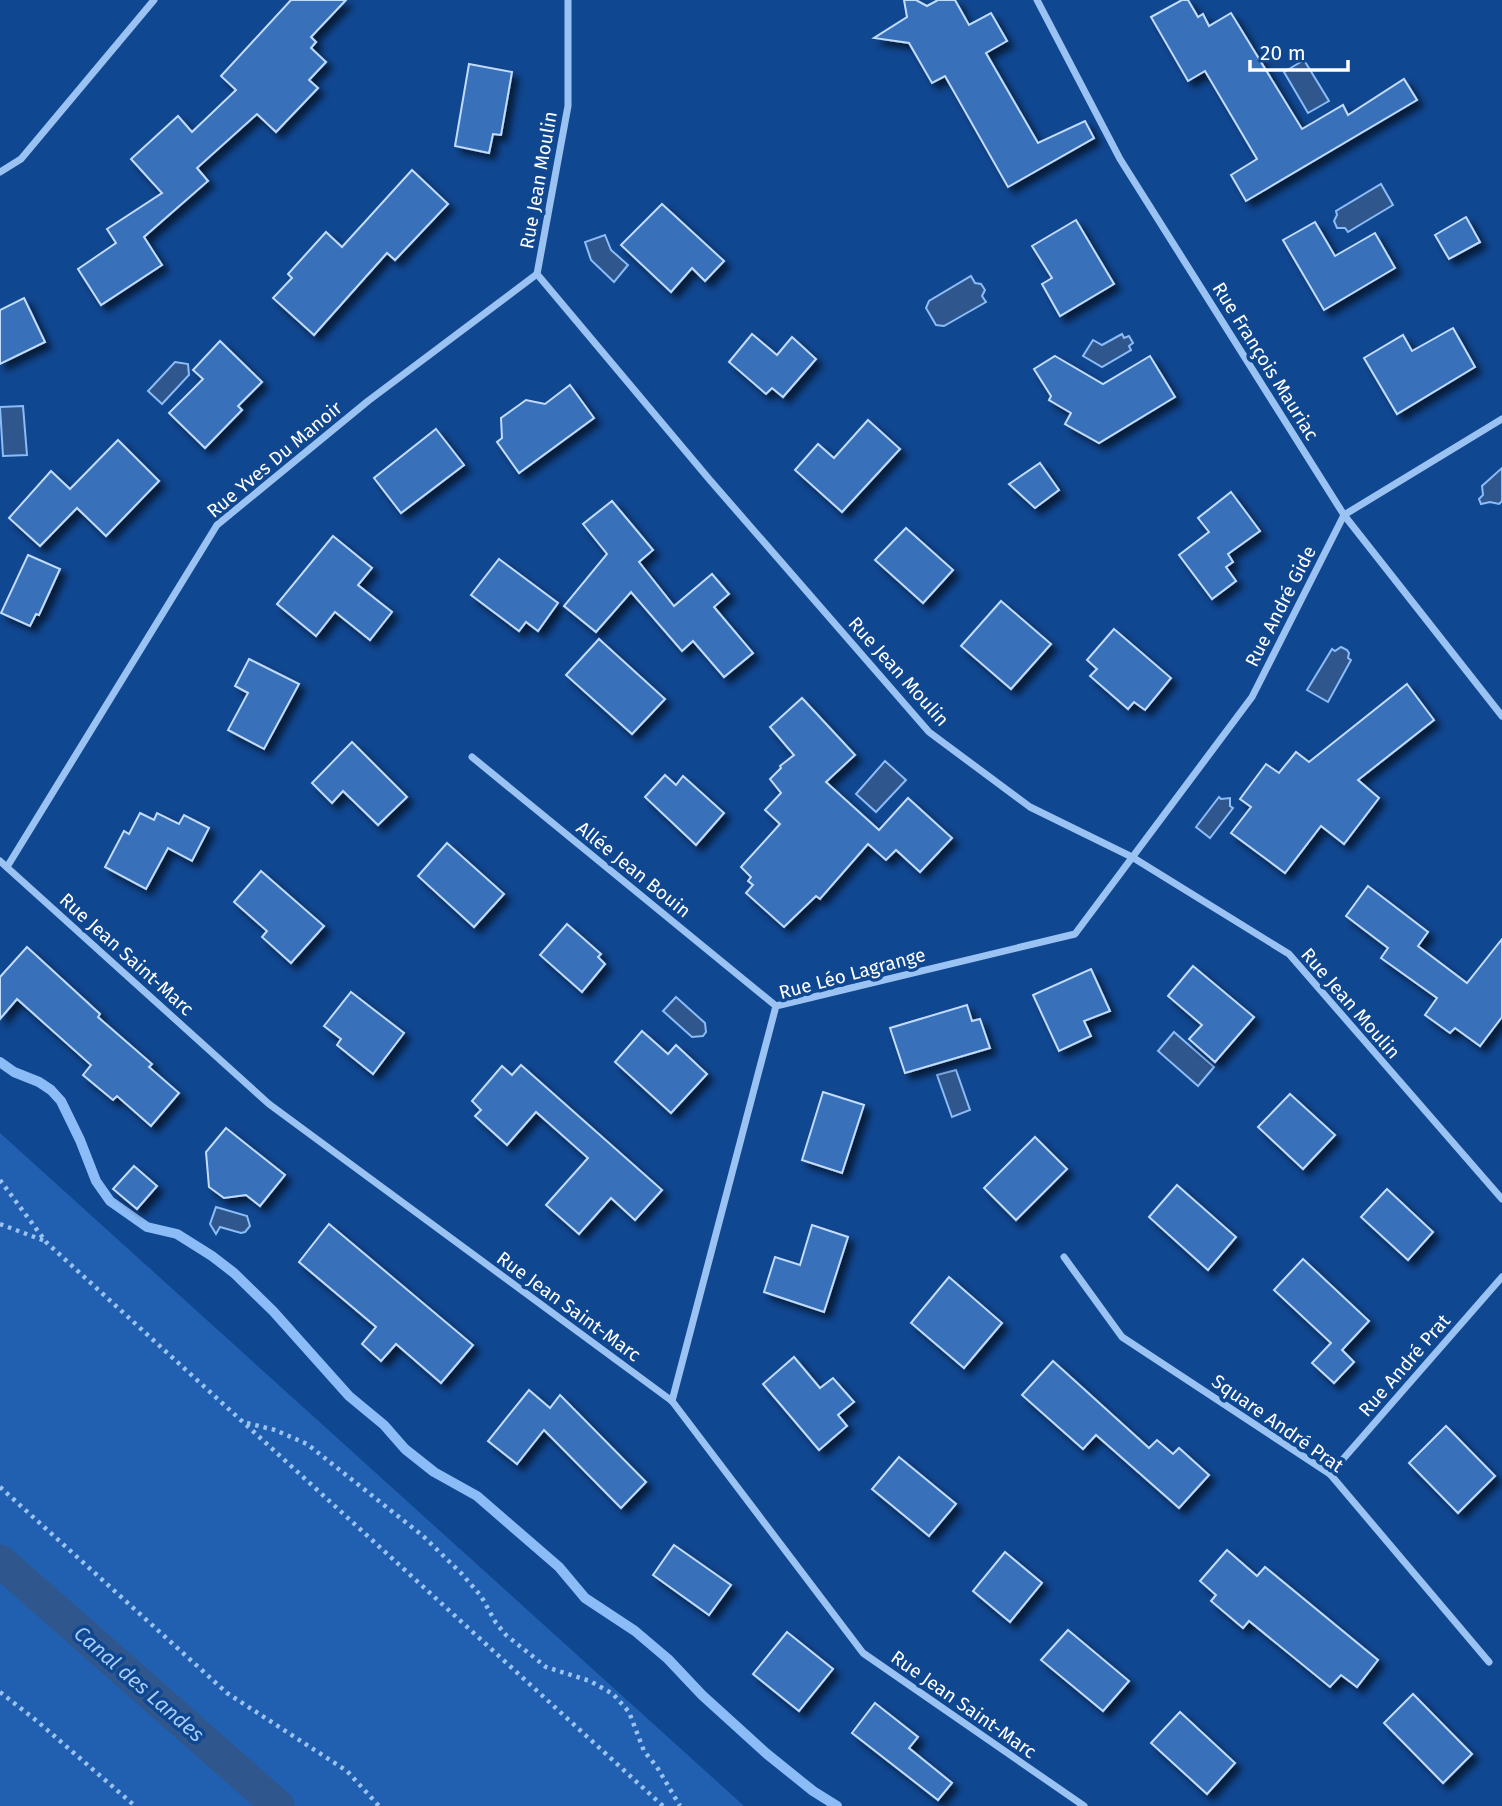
<svg xmlns="http://www.w3.org/2000/svg" width="1502" height="1806" font-family="'Fira Sans',sans-serif">
<style>
.green{fill:#2160b1}
.water{fill:#2f578e;stroke:#8cbcf7;stroke-width:2}
.lines{fill:none;stroke-linecap:round;stroke-linejoin:round}
.stream{stroke:#8cbcf7;stroke-width:10}
.canal{stroke:#2f578e;stroke-width:33}
.building{fill:#3870ba;stroke:#c2dcfe;stroke-width:2;filter:url(#shadow)}
.path{stroke:#9ac2f3;stroke-width:4.5;stroke-dasharray:3.5 5;stroke-linecap:butt}
.minor{stroke:#9ac2f3;stroke-width:7}
.labels{text-anchor:middle;stroke-width:7;stroke-linejoin:round;paint-order:stroke}
.street-label{font-size:19px;fill:#fff;stroke:#104791}
.water-label{font-size:21px;font-style:italic;fill:#a6ccfa;stroke:#104791}
</style>
<defs>
<filter id="shadow"><feDropShadow dx="6" dy="6" stdDeviation="3.5" flood-color="#0009"/></filter>
</defs>
<rect width="100%" height="100%" fill="#104791"/>
<polygon class="green" points="0,1133 744,1806 0,1806"/>
<g class="water">
<polygon points="1304,60 1329,101 1308,113 1284,72"/>
<polygon points="1381,184 1393,205 1348,232 1345,228 1337,228 1334,221 1337,215 1336,211"/>
<polygon points="605,235 611,250 628,265 614,282 591,260 585,242"/>
<polygon points="971,276 975,283 981,284 985,290 982,296 986,302 944,326 936,325 926,308 929,301"/>
<polygon points="1122,334 1124,338 1129,336 1133,343 1129,346 1131,350 1102,367 1083,356 1093,340 1102,345"/>
<polygon points="175,362 188,364 189,375 162,404 148,391"/>
<polygon points="23,406 27,455 3,456 0,407"/>
<polygon points="1502,468 1502,501 1499,504 1490,502 1481,504 1479,499 1483,495 1482,486"/>
<polygon points="1341,647 1347,650 1349,653 1348,658 1351,660 1328,702 1307,690 1332,649 1335,651"/>
<polygon points="885,761 906,780 876,812 856,794"/>
<polygon points="1219,797 1221,799 1230,798 1230,806 1233,808 1210,838 1196,827"/>
<polygon points="676,997 705,1023 706,1032 703,1036 692,1037 663,1011"/>
<polygon points="1174,1032 1214,1067 1198,1086 1158,1051"/>
<polygon points="956,1070 970,1110 952,1117 937,1075"/>
<polygon points="216,1207 247,1216 250,1226 245,1232 241,1233 220,1227 216,1234 210,1224"/>
</g>
<g class="lines">
<polyline class="stream" points="0,1062 14,1072 39,1082 51,1090 61,1101 80,1140 96,1181 110,1201 147,1227 177,1234 212,1256 234,1273 273,1311 349,1396 384,1425 405,1449 434,1472 477,1496 559,1567 585,1598 635,1631 668,1659 702,1695 767,1754 813,1791 837,1806"/>
<polyline class="canal" points="0,1561 278,1806"/>
</g>
<g class="building">
<polygon points="291,0 346,0 311,37 316,42 311,48 326,62 309,80 318,88 276,132 257,114 197,168 208,181 144,237 162,265 101,305 78,269 116,243 107,229 162,193 131,159 178,116 192,132 236,90 221,76"/>
<polygon points="904,0 916,0 927,6 938,0 955,0 969,25 991,13 1007,41 986,53 1038,143 1085,121 1094,138 1008,187 945,76 932,83 909,43 874,38 907,17"/>
<polygon points="1182,0 1188,0 1198,17 1203,14 1209,26 1231,13 1302,129 1343,105 1348,115 1404,79 1417,100 1246,201 1231,175 1257,159 1205,71 1188,81 1151,17"/>
<polygon points="469,64 512,72 501,135 493,134 489,153 455,146"/>
<polygon points="412,170 448,204 395,260 387,253 314,335 273,298 292,278 288,274 326,232 342,247"/>
<polygon points="662,204 724,261 705,281 692,268 671,292 621,245"/>
<polygon points="1466,217 1480,242 1449,259 1435,235"/>
<polygon points="1076,220 1114,284 1060,316 1042,284 1052,278 1032,246"/>
<polygon points="1315,222 1335,256 1375,233 1395,268 1324,310 1283,240"/>
<polygon points="24,298 45,342 0,364 0,310"/>
<polygon points="1453,328 1475,367 1397,414 1364,358 1403,335 1412,351"/>
<polygon points="752,334 777,355 792,337 816,359 783,397 772,388 766,394 729,362"/>
<polygon points="220,341 262,382 238,406 242,410 205,448 169,413 203,379 193,370"/>
<polygon points="1055,356 1103,384 1150,356 1175,397 1099,443 1065,424 1071,413 1049,400 1051,396 1034,369"/>
<polygon points="570,385 594,418 519,473 497,442 502,438 501,418 526,400 545,404"/>
<polygon points="868,420 900,449 842,512 795,470 818,444 834,458"/>
<polygon points="436,429 464,465 401,513 374,478"/>
<polygon points="118,440 159,481 106,536 77,508 40,546 9,518 51,471 70,489"/>
<polygon points="1040,463 1059,490 1035,508 1009,484"/>
<polygon points="1231,492 1260,531 1228,554 1233,562 1226,567 1236,581 1212,599 1179,555 1209,532 1198,518"/>
<polygon points="612,501 653,550 639,562 674,606 712,574 729,594 714,607 753,653 724,677 693,641 682,651 631,592 596,632 564,606 607,554 583,524"/>
<polygon points="906,528 953,570 923,603 875,560"/>
<polygon points="333,536 372,568 358,585 392,612 370,640 335,612 316,636 277,604"/>
<polygon points="28,555 60,569 39,615 36,614 30,626 1,613"/>
<polygon points="499,559 558,603 538,631 526,622 519,631 471,595"/>
<polygon points="1001,601 1051,644 1011,689 961,646"/>
<polygon points="1114,629 1171,678 1145,710 1134,702 1128,709 1090,676 1097,669 1087,660"/>
<polygon points="599,639 665,699 632,734 566,675"/>
<polygon points="249,659 299,684 264,749 228,730 248,693 235,686"/>
<polygon points="1407,684 1434,720 1358,780 1379,798 1344,844 1321,826 1285,873 1231,833 1251,807 1240,799 1266,764 1279,773 1296,752 1309,762"/>
<polygon points="802,698 855,755 826,782 879,830 908,798 952,838 920,872 896,850 886,860 868,844 820,899 816,896 784,927 746,893 753,885 748,881 751,877 741,867 780,824 765,810 781,793 770,779 781,768 780,766 794,755 770,727"/>
<polygon points="352,742 407,797 378,825 343,791 332,803 312,783"/>
<polygon points="665,775 676,785 683,776 724,813 696,845 645,797"/>
<polygon points="140,813 154,820 157,813 179,824 184,815 209,828 192,861 168,848 146,889 105,867 124,831 129,834"/>
<polygon points="447,843 504,894 474,927 418,876"/>
<polygon points="261,871 324,926 291,963 262,937 267,931 234,902"/>
<polygon points="1368,886 1428,932 1418,946 1467,983 1502,939 1502,1017 1480,1046 1455,1028 1450,1033 1425,1015 1437,998 1381,958 1388,948 1346,916"/>
<polygon points="567,924 601,954 598,957 605,964 582,992 540,955"/>
<polygon points="27,947 100,1014 98,1017 152,1064 149,1067 179,1093 151,1126 117,1096 113,1100 83,1075 91,1065 17,999 0,1019 0,977"/>
<polygon points="1193,966 1254,1017 1215,1062 1189,1039 1202,1025 1168,996"/>
<polygon points="1091,969 1110,1011 1084,1021 1091,1036 1059,1051 1033,995"/>
<polygon points="351,992 404,1033 373,1074 337,1045 341,1039 324,1026"/>
<polygon points="967,1005 972,1021 980,1019 990,1048 905,1073 890,1028"/>
<polygon points="642,1031 668,1054 676,1045 707,1074 671,1113 615,1062"/>
<polygon points="521,1065 662,1190 635,1220 611,1198 579,1234 546,1205 588,1158 536,1112 507,1145 475,1116 481,1110 472,1101 502,1066 512,1075"/>
<polygon points="823,1092 864,1105 842,1173 802,1160"/>
<polygon points="1290,1094 1335,1135 1303,1169 1258,1127"/>
<polygon points="226,1128 285,1175 260,1206 246,1195 224,1198 209,1187 206,1152"/>
<polygon points="1035,1137 1067,1169 1016,1220 984,1188"/>
<polygon points="134,1166 157,1186 137,1209 113,1189"/>
<polygon points="1177,1185 1236,1237 1208,1270 1149,1217"/>
<polygon points="1387,1189 1433,1232 1408,1260 1361,1217"/>
<polygon points="329,1224 473,1345 441,1383 396,1344 381,1361 362,1344 376,1327 299,1262"/>
<polygon points="812,1225 848,1237 824,1312 764,1292 775,1257 800,1265"/>
<polygon points="1303,1259 1369,1321 1342,1350 1354,1362 1334,1383 1312,1363 1331,1343 1274,1290"/>
<polygon points="949,1277 1002,1323 964,1368 911,1323"/>
<polygon points="794,1357 820,1388 833,1378 854,1402 838,1415 847,1426 819,1450 763,1384"/>
<polygon points="1053,1361 1149,1448 1157,1440 1173,1454 1179,1448 1209,1475 1179,1508 1096,1435 1083,1449 1022,1395"/>
<polygon points="529,1390 550,1408 560,1395 646,1482 621,1508 544,1430 517,1464 488,1441"/>
<polygon points="1446,1426 1495,1476 1458,1513 1409,1463"/>
<polygon points="899,1457 956,1504 929,1536 872,1489"/>
<polygon points="674,1545 731,1585 709,1615 653,1575"/>
<polygon points="1227,1550 1257,1576 1265,1567 1378,1660 1357,1687 1341,1675 1330,1687 1249,1621 1243,1628 1211,1601 1216,1595 1200,1581"/>
<polygon points="1005,1552 1042,1583 1010,1622 973,1591"/>
<polygon points="1068,1630 1129,1681 1103,1711 1041,1660"/>
<polygon points="787,1632 833,1669 799,1711 753,1674"/>
<polygon points="1413,1694 1472,1754 1443,1783 1384,1723"/>
<polygon points="875,1703 918,1737 909,1748 952,1783 938,1800 852,1733"/>
<polygon points="1180,1712 1235,1763 1207,1794 1151,1743"/>
</g>
<g class="lines">
<g class="path">
<polyline points="0,1180 46,1242 663,1806"/>
<polyline points="0,1224 45,1241"/>
<polyline points="247,1423 275,1430 307,1444 423,1536 461,1573 481,1596 496,1623 506,1635 546,1667 590,1681 613,1694 629,1712 644,1751 657,1767 680,1806"/>
<polyline points="0,1487 227,1693 347,1771 379,1806"/>
<polyline points="0,1692 37,1721 135,1806"/>
</g>
<g class="minor">
<polyline points="568,0 568,106 537,274 709,479 929,732 1030,807 1132,857 1289,954 1502,1199"/>
<polyline points="1037,0 1120,159 1344,515 1502,716"/>
<polyline points="0,172 21,159 154,0"/>
<polyline points="472,757 776,1006"/>
<polyline points="0,861 269,1104 672,1401 863,1653 1084,1806"/>
<polyline points="7,867 217,525 368,401 537,274"/>
<polyline points="1064,1257 1122,1337 1330,1474 1489,1662"/>
<polyline points="672,1401 776,1006 1075,934 1252,697 1344,515 1502,419"/>
<polyline points="1330,1474 1502,1277"/>
</g>
</g>
<g class="labels">
<g class="street-label">
<text transform="translate(538 180) rotate(-80)" y="7">Rue Jean Moulin</text>
<text transform="translate(1266 361) rotate(58)" y="7">Rue François Mauriac</text>
<text transform="translate(274 459) rotate(-40)" y="7">Rue Yves Du Manoir</text>
<text transform="translate(1280 606) rotate(-63)" y="7">Rue André Gide</text>
<text transform="translate(899 671) rotate(48)" y="7">Rue Jean Moulin</text>
<text transform="translate(634 869) rotate(39)" y="7">Allée Jean Bouin</text>
<text transform="translate(127 954) rotate(42)" y="7">Rue Jean Saint-Marc</text>
<text transform="translate(852 973) rotate(-15)" y="7">Rue Léo Lagrange</text>
<text transform="translate(1351 1003) rotate(49)" y="7">Rue Jean Moulin</text>
<text transform="translate(569 1306) rotate(36)" y="7">Rue Jean Saint-Marc</text>
<text transform="translate(1404 1365) rotate(-49)" y="7">Rue André Prat</text>
<text transform="translate(1278 1423) rotate(35)" y="7">Square André Prat</text>
<text transform="translate(964 1704) rotate(35)" y="7">Rue Jean Saint-Marc</text>
</g>
<g class="water-label">
<text transform="translate(139 1684) rotate(41)" y="7">Canal des Landes</text>
</g>
</g>
<path d="M1250 60v10h98v-10" fill="none" stroke="#ffffff" stroke-width="3.5"/>
<text x="1260" y="60" font-size="21" fill="#ffffff" stroke="#104791" stroke-width="5" paint-order="stroke">20 m</text>
</svg>
